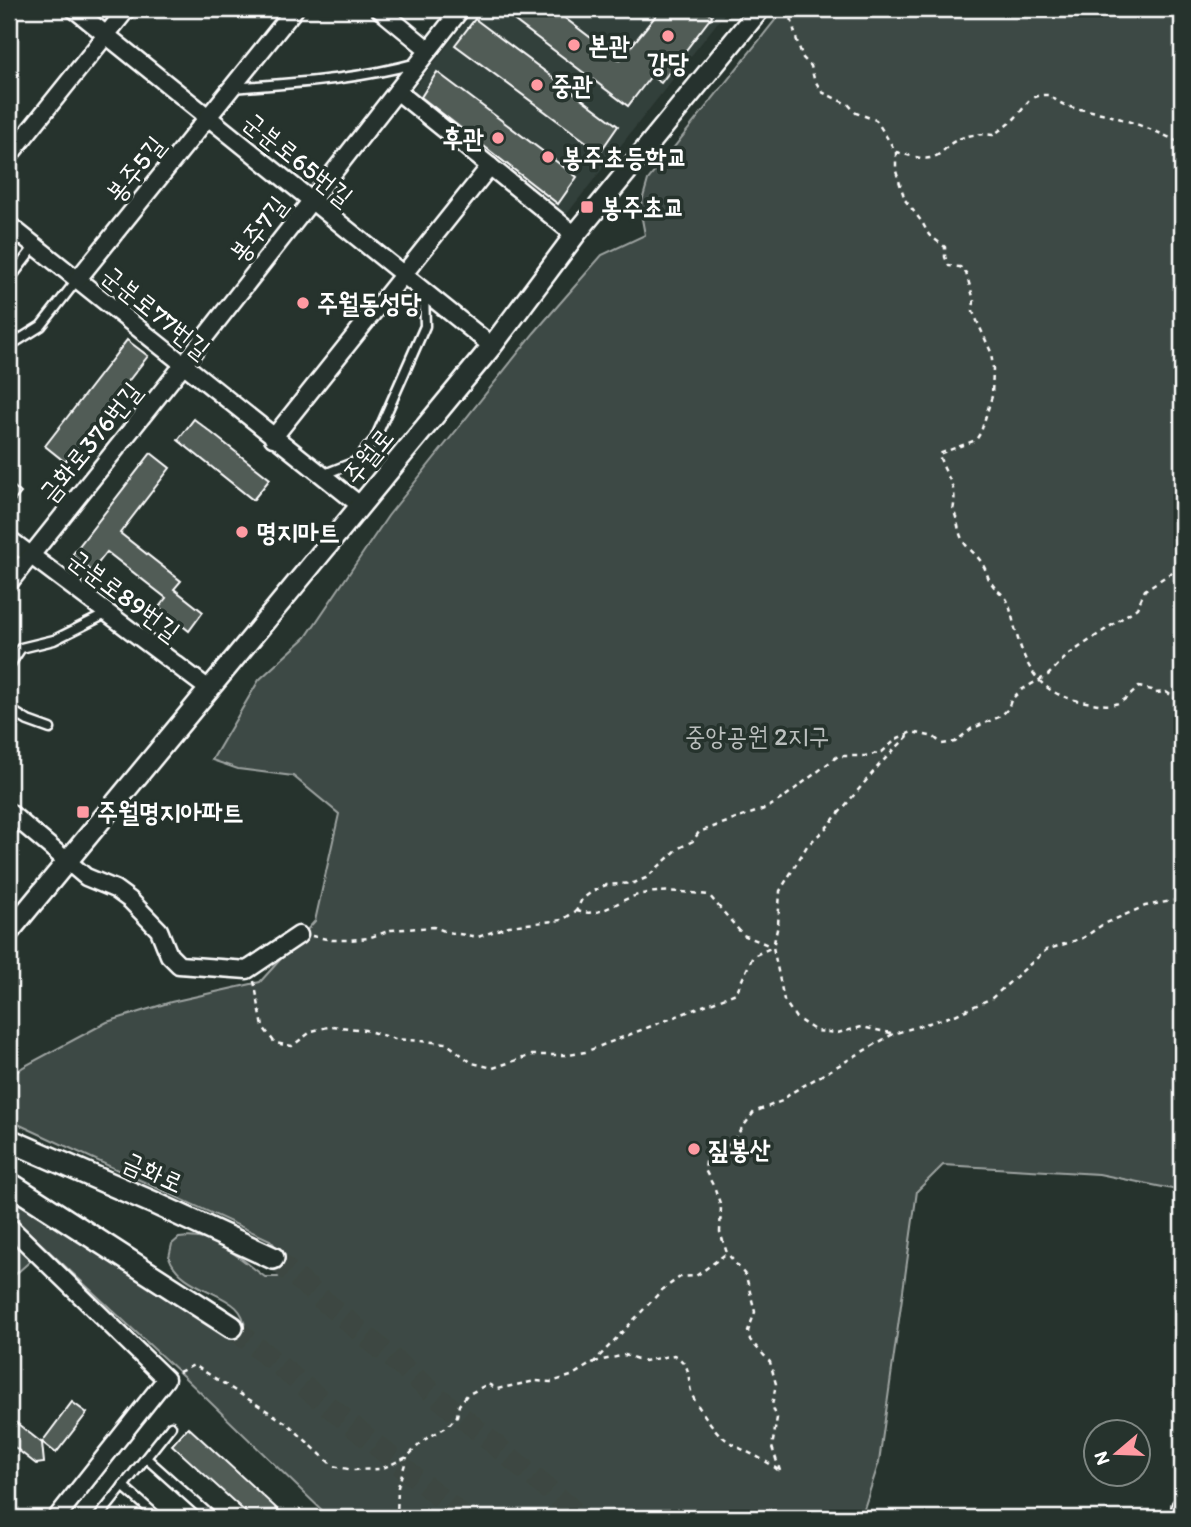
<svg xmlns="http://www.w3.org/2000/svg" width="1191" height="1527" font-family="Itim,'Poor Story',sans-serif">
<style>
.built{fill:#333f3a}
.green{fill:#3e4944;stroke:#9ea4a2;stroke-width:2}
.building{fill:#515c57;stroke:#fff;stroke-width:2}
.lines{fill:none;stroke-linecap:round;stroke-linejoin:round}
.secondary-tunnel{stroke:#3c4742;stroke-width:21;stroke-dasharray:21 10;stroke-linecap:butt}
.service-casing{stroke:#fff;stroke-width:13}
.minor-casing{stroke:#fff;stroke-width:21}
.tertiary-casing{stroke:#fff;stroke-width:24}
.secondary-casing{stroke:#fff;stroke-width:26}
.path{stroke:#fff;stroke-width:2.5;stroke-dasharray:5 5;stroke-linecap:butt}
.service{stroke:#26332d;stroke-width:8}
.minor{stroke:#26332d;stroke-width:16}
.tertiary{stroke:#26332d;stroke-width:19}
.secondary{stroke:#26332d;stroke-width:21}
.poi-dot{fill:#ff9aa2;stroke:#26332d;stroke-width:2.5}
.labels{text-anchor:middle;stroke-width:7;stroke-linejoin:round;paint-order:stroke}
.poi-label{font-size:26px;font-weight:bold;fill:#fff;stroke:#26332d;text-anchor:start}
.street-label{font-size:26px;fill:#fff;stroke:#26332d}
.park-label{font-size:26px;fill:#bbbfbe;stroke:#26332d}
</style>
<rect width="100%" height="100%" fill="#26332d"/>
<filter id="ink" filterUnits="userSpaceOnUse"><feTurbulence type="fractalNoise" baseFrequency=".0143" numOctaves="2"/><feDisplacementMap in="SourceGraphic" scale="14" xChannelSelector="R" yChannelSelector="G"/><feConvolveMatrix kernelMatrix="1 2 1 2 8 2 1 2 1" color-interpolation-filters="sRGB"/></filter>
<g filter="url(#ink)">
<polygon class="built" points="476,9 728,9 563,219 408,96"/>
<g class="green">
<path d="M 784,9 L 1182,9 L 1182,1191 L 1099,1174 L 943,1165 L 917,1191 L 879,1462 L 861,1518 L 330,1518 L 182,1375 L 9,1214 L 9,1195 L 227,1336 L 236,1338 L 244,1334 C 252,1290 183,1297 169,1257 L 172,1244 L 179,1238 C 215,1232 239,1258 265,1277 L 278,1277 L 284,1271 C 284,1257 279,1250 270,1240 L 9,1120 L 9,1078 L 23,1067 L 107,1022 L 171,1002 L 260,982 L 315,921 L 339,814 L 293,776 L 238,769 L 212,760 L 259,680 L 306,637 L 388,516 L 534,333 L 602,255 L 645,235 L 640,208 L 648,180 Z"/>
<polygon points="9,1235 35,1257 9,1280"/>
</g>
<g class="building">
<polygon points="499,9 553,9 620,60 661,9 703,9 712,16 661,83 651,76 628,106"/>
<polygon points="475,19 618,126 600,152 455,45"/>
<polygon points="437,72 577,177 558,204 421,97"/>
<polygon points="127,340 148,356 65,462 45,446"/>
<polygon points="194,419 270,479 253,500 178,440"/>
<polygon points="151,453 170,468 120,533 181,581 174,589 203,612 189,631 159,607 166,598 107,552 92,571 72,555"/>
<polygon points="9,482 21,493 9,507"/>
<polygon points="72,1402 87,1413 56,1453 42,1442"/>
<polygon points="9,1417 42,1443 44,1463 36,1464 9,1443"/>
<polygon points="188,1427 287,1518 252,1518 172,1445"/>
</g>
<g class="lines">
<g class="secondary-tunnel">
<polyline points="273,1258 582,1518"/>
<polyline points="232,1327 465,1518"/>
</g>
<defs>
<g id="service">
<path d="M 232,88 C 295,83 356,80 417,63"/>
<polyline points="9,280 35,246"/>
<polyline points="9,346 41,326 77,280"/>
<polyline points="322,475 355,462 375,439 425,326 424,291"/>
<polyline points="9,666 21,648 54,640 108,613"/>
<polyline points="9,709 28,721 50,729"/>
<polyline points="146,1458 213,1518"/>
<polyline points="123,1486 159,1518"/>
<polyline points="98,1518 171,1426"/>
</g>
<g id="minor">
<polyline points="74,9 492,346"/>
<polyline points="379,9 429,50"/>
<polyline points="397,91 575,235"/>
<polyline points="9,156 127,9"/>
<polyline points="9,225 361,506"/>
<polyline points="77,280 295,9"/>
<polyline points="273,438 490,166"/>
<polyline points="9,539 210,690"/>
<polyline points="9,583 183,365 461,9"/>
<polyline points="9,812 86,877 115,889 130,900 159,930 169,955 179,965 247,970 299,935"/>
<polyline points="9,1226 166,1379 56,1518"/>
</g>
<g id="tertiary">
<polyline points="9,932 492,346 575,235 760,9"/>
<polyline points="1181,1518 1182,1507"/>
</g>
<g id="secondary">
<polyline points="9,1140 154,1203 273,1258"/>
<polyline points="9,1183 232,1327"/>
</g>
</defs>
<use href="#service" class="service-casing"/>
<use href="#minor" class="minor-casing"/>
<use href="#tertiary" class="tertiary-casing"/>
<use href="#secondary" class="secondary-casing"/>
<g class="path">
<path d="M 789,9 L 796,38 L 803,58 L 811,66 L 814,79 L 822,92 L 849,105 L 856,113 L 876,120 L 896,152 L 896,171 L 905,200 L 922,222 L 929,235 L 945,247 L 945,257 L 949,266 L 960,267 L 966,273 L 974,300 L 973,312 L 991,352 L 993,368 L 992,396 L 981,432 L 976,440 L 939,454 C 944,476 959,485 953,510 C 959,521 957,533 965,544 C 971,551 979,557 983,565 C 987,571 987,578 992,584 C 996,590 1003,594 1007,600 C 1011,609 1013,622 1016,632 C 1027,672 1042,696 1086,702 C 1115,707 1118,707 1139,687 L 1152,690 L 1155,693 L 1166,692 L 1182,702"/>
<path d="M 896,152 C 906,154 921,160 930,158 C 939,156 943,151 949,145 C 962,135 977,133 993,135 C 1000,130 1009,124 1015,118 C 1029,104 1026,94 1050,95 C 1065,111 1085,108 1105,114 C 1132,122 1158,131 1182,144"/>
<path d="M 576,911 C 604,918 614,901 638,895 C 661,889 685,892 709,895 L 743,935 L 771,946"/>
<polyline points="312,936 332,940 348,940 368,938 391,930 434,927 447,932 478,937 509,926 562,920 576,911 582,899 593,891 606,885 634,883 646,878 679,848 693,841 699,832 767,808 783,798 838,756 865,756 882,752 898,738 912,732 934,737 942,744 955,742 971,729 1001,716 1008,709 1011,700 1021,690 1048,675 1068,655 1137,608 1145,590 1174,571 1182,557"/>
<polyline points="254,981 263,1027 275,1043 292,1046 312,1031 332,1026 365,1030 395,1039 446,1043 472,1063 493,1068 532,1055 569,1055 585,1052 736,993 753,956 773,947"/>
<polyline points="891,1033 862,1027 837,1033 816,1031 796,1018 784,1000 773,947 778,925 780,891 807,846 828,826 880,764 910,734"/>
<path d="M 594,1362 L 625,1355 L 644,1361 L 674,1355 C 695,1368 685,1378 693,1397 C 698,1407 707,1419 714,1428 C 729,1448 759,1454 778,1470"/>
<polyline points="179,1372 194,1365 288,1424 333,1466 353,1470 381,1469 407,1457 424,1440 448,1426 457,1416 459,1405 467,1395 488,1384 497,1389 535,1381 551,1382 571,1376 594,1362 662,1290 680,1277 696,1276 727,1253"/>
<polyline points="780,1471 772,1447 777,1418 772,1405 776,1384 770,1362 750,1340 748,1331 755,1312 746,1276 727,1253 720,1232 721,1206 715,1189 705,1170 706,1162 711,1155 731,1143 754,1112 782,1101 791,1093 893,1034 955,1015 992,998 1046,950 1083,938 1102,925 1145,906 1182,899"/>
<polyline points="397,1518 398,1487 407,1457"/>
</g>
<use href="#service" class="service"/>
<use href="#minor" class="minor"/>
<use href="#tertiary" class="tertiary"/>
<use href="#secondary" class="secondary"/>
</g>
</g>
<g class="poi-dot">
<circle cx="668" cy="36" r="7"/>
<circle cx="574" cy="45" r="7"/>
<circle cx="537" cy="85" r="7"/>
<circle cx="498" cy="138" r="7"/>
<circle cx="548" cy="157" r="7"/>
<rect x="580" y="200" width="14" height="14" rx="3.5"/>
<circle cx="303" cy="303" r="7"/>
<circle cx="242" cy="532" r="7"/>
<rect x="76" y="805" width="14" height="14" rx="3.5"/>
<circle cx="694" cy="1149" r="7"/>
</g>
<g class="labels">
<g class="poi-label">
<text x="588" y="54">본관</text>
<text x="668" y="72" text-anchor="middle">강당</text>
<text x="551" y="94">중관</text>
<text x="484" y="147" text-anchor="end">후관</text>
<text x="562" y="166">봉주초등학교</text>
<text x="601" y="216">봉주초교</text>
<text x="317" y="312">주월동성당</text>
<text x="256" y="541">명지마트</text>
<text x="97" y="821">주월명지아파트</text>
<text x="708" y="1158">짚봉산</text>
</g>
<g class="street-label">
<text transform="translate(298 159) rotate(39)" y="9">군분로65번길</text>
<text transform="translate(135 169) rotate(-51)" y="9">봉주5길</text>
<text transform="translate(258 229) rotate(-52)" y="9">봉주7길</text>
<text transform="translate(156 312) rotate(39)" y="9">군분로77번길</text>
<text transform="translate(90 442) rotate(-51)" y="9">금화로376번길</text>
<text transform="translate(368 456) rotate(-51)" y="9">주월로</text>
<text transform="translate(124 595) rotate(37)" y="9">군분로89번길</text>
<text transform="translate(153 1172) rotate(24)" y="9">금화로</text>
</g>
<g class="park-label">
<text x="757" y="745">중앙공원 2지구</text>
</g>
</g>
<rect width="1191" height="1527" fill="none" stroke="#26332d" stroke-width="35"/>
<rect x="18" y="18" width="1156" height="1492" fill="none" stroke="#fff" stroke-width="2.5" filter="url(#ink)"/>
<g transform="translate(1117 1453) rotate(251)"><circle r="33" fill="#26332d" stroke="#7d8581" stroke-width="2"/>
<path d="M0-5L12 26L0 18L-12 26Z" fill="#ff9aa2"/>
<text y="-10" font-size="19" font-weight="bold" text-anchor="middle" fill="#ffffff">N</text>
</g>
</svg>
